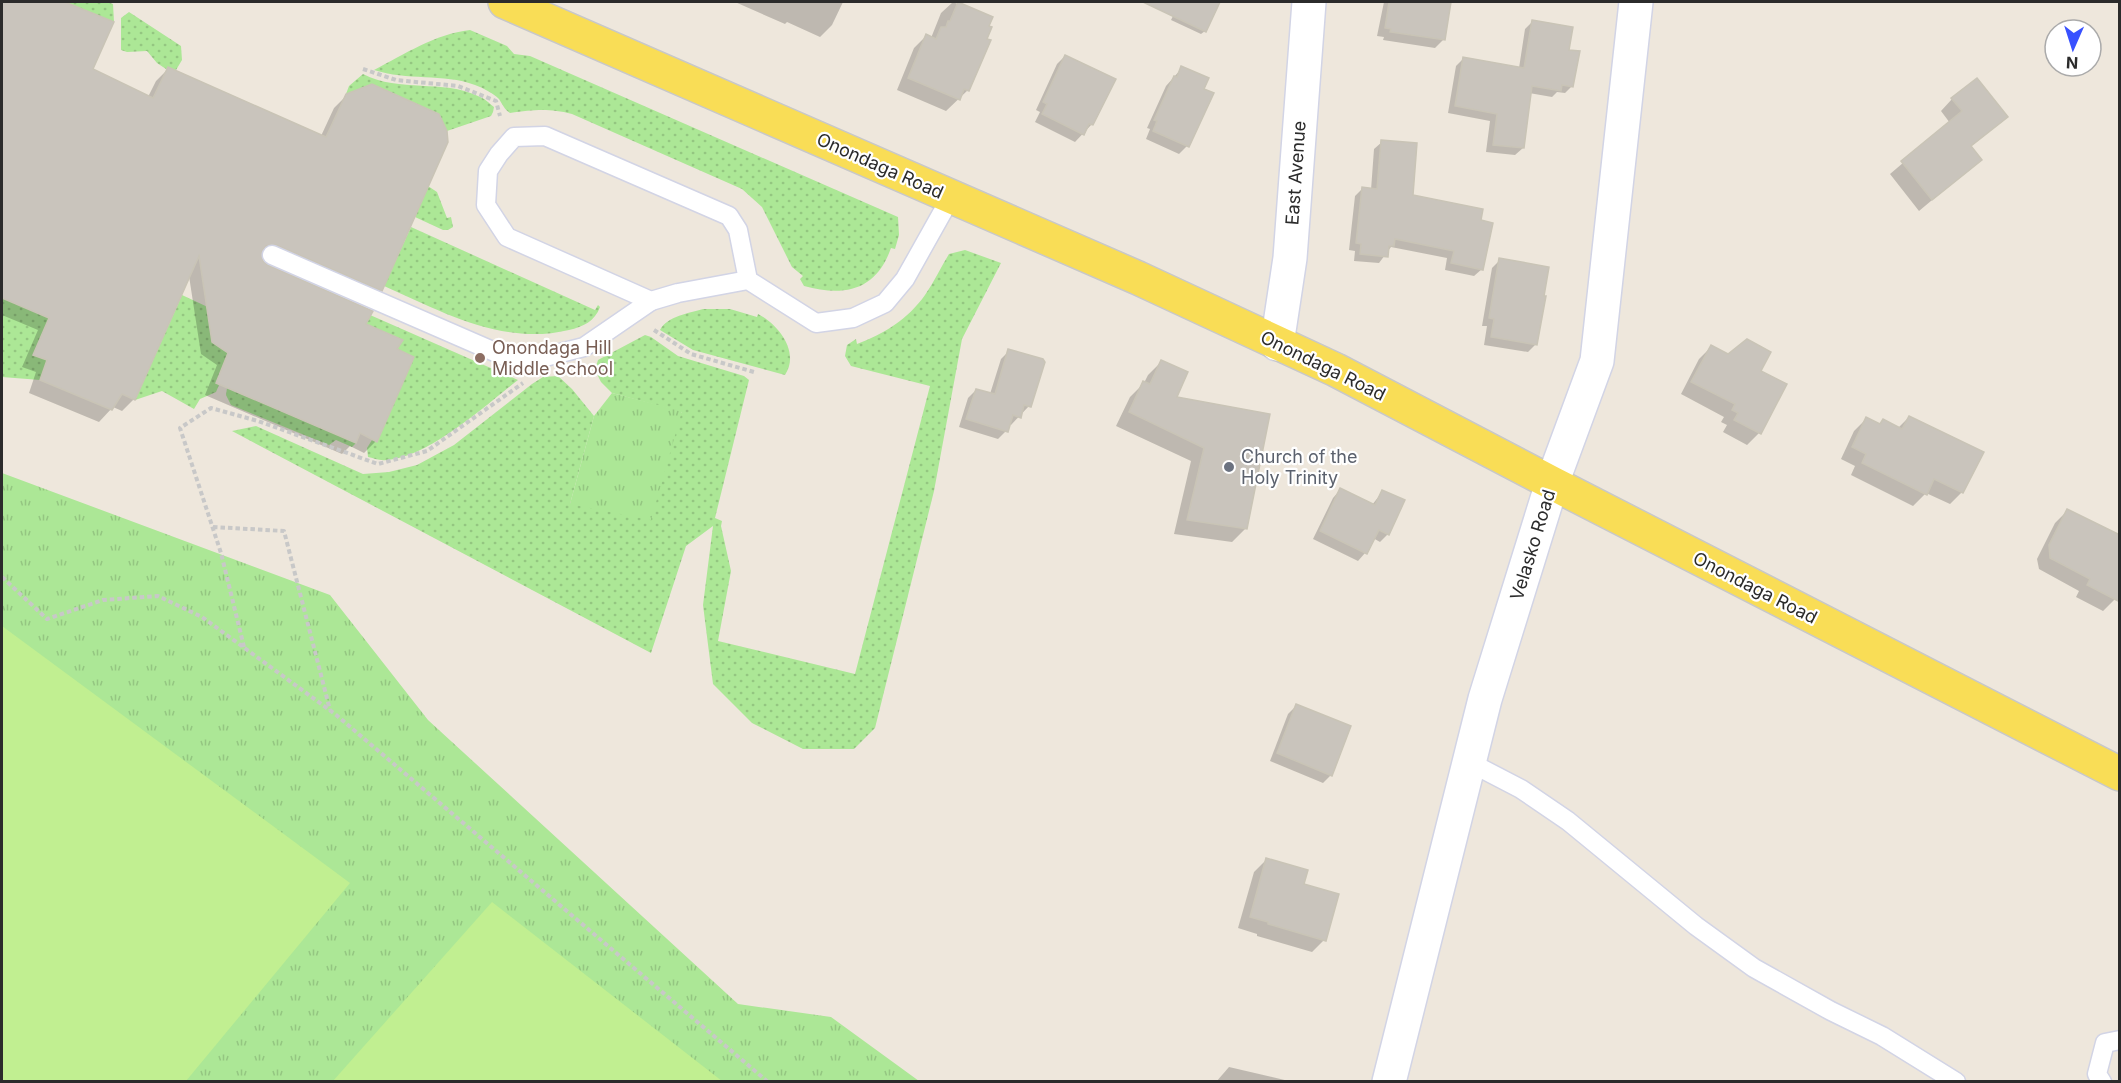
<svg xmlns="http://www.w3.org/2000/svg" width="2121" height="1083" font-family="Inter,sans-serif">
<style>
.grass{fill:url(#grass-dots)}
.park{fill:url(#park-tufts)}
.pitch{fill:#c1ef91}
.shadow{fill:#0003}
.building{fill:#c9c4bc;stroke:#c9c4b6;stroke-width:1.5}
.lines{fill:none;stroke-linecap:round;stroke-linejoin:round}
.service-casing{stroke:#d2d4e5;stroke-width:21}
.minor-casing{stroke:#d2d4e5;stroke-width:36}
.tertiary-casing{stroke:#d2d4e5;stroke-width:36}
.primary-casing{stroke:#c8c8c8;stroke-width:36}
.path{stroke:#c8c8c8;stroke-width:4;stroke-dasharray:4.5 3;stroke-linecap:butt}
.service{stroke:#fff;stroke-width:18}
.minor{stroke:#fff;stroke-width:33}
.tertiary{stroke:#fff;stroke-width:33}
.primary{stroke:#f9dd56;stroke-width:33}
.education-dot{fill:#8d6e63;stroke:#fff;stroke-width:2}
.worship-dot{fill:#6b7280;stroke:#fff;stroke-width:2}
.labels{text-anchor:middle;stroke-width:4.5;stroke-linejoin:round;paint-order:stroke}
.street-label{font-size:18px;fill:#2b2b2b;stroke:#fff}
.education-label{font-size:18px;fill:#785e54;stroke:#fff;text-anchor:start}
.worship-label{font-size:18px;fill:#5b616d;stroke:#fff;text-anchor:start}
</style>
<defs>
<pattern id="grass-dots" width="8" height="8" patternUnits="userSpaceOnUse" patternTransform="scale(1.5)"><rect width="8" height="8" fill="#ace796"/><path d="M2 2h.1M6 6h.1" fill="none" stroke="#94c681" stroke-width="1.8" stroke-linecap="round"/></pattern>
<pattern id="park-tufts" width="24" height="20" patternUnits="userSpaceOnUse" patternTransform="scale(1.5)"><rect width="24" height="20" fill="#ace796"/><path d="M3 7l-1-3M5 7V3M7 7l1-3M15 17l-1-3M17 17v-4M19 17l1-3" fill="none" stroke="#94c681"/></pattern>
</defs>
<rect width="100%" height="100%" fill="#eee7dc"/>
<g class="grass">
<polygon points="65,2 107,2 113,4 114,22"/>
<polygon points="129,12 181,46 182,60 176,70 168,68 166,69 157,63 147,51 127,52 121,50 121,18"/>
<path d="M 470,30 L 507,46 L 514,54 L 530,56 L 898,217 L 899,235 L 895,249 L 891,248 C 876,291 844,297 804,286 L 800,279 L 803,276 L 792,267 L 762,207 L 742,189 L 572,114 C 548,108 534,110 510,113 C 504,109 503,105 499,99 C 493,93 483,88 475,85 C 443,73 407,81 374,70 C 405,54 435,34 470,30 Z"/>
<path d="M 363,74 C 400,93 443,79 478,96 C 484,98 489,103 494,107 L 493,112 L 491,116 L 447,131 L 439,114 L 372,84 L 346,94 L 349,86 Z"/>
<polygon points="428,186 437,192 447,218 451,217 453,227 448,230 443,230 415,217"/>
<path d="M 411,227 L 595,310 L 598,305 L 600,307 C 595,321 583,327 569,330 C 502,346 443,312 384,286 Z"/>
<path d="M 965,250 L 1001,263 L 962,339 L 934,491 L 875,728 L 854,749 L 803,749 L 752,723 L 713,684 L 703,605 L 713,526 L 686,546 L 651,653 L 232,431 L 256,426 L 363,474 L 389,472 L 417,465 L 454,445 L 532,384 L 543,377 L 558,376 L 572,389 L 594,416 L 570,504 L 682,412 L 612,393 L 601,382 L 595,370 L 598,360 L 645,335 L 651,337 L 678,356 L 744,376 L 749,380 L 715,518 L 722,521 L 721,526 L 731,571 L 718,641 L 855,674 L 930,386 L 851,366 L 845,356 L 847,345 L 856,339 L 857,344 C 884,334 908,319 925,295 C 934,282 941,267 949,254 Z"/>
<polygon points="77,251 34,355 47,360 40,380 2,377 2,298 10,301"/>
<path d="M 295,282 L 518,380 C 486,405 427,459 386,460 C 380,461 373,458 368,457 L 367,448 L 372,440 L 377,442 L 414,357 L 397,349 L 403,340 L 291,292 Z"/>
<polygon points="182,295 212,309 210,325 212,342 228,353 216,383 219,385 216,392 200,399 194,409 162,391 135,400"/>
<path d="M 703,309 L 730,309 L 757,317 L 758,314 C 779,325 800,352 785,375 L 693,350 L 660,330 C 667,316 690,313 703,309 Z"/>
<polygon points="227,388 356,443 352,447 336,440 329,445 231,405 226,395"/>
</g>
<g class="park">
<polygon points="612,393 682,411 651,520 570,504 594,416"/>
<polygon points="2,473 330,595 428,720 738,1004 831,1017 919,1081 2,1081"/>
</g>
<g class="pitch">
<polygon points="2,626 350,883 186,1081 2,1081"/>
<polygon points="492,902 722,1081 333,1081"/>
</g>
<g class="shadow">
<polygon points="2,2 62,2 112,22 91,70 148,97 156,81 168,69 321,136 334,108 347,95 381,290 369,302 264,256 261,256 261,262 364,325 395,349 376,441 364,453 350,446 342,454 205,395 217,365 201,354 189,276 134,399 122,411 113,407 99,422 29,393 36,372 22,367 38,330 2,315"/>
<polygon points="735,2 843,2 832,25 820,37 787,22 785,24"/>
<polygon points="953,2 991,18 968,90 946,111 897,90 914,48 926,36 931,38 941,13"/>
<polygon points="1180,2 1212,2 1217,4 1205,31 1201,34 1171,20"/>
<polygon points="1384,2 1449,3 1443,40 1435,48 1383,40 1384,37 1377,36"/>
<polygon points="1532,22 1567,51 1572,86 1565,93 1557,92 1552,97 1529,93 1523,148 1515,155 1486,152 1490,121 1448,113 1456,66 1464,58 1519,68 1525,29"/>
<polygon points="1065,56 1092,124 1075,142 1035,122 1040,112 1036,110 1057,64"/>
<polygon points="1182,68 1202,90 1187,146 1179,154 1146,139 1150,129 1147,128 1166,86"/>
<polygon points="1952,99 2006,116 1970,147 1980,160 1919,211 1890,174 1950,123 1941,111"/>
<polygon points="1382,142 1411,196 1479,221 1482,269 1474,276 1445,270 1447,258 1391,247 1379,263 1354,261 1355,251 1349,250 1355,196 1362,189 1371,190 1374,149"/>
<polygon points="1500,260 1536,344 1528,352 1484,345 1487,326 1482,326 1492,268"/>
<polygon points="1711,347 1759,371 1759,433 1747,445 1723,432 1727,425 1721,422 1724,417 1681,394 1699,359"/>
<polygon points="1009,351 1029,406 1011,425 1008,424 1006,431 998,439 959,427 968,398 976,390 990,394 1001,359"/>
<polygon points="1162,361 1175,398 1268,415 1246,528 1232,542 1174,534 1191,461 1116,426 1130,397 1144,383 1148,375"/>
<polygon points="1909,417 1962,492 1950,504 1926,493 1913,506 1851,475 1855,466 1841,459 1854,431 1866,419 1879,425 1898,428"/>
<polygon points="1340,490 1372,505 1383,491 1388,534 1380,542 1373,538 1365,553 1358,561 1313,539 1333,498"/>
<polygon points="2067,511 2115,599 2103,611 2076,597 2079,591 2039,569 2037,559 2055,523"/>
<polygon points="1296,706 1331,775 1323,783 1270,761 1288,714"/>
<polygon points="1266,860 1302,885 1324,940 1312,952 1257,936 1257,934 1238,928 1254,872"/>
<polygon points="1229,1067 1293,1082 1216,1082"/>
</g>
<g class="building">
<polygon points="2,2 65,2 114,22 93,69 153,98 168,67 326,137 346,94 372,84 439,114 447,131 448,142 382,291 276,245 266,246 262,251 263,261 268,265 373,311 366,324 403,340 397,349 414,357 377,442 360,433 356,443 216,383 228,353 212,342 199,256 135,400 122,394 112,410 40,380 47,360 33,355 49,318 2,298"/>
<polygon points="958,2 993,17 989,26 992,27 987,39 991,40 969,91 964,89 960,100 908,78 926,34 936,39 941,27 946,27 948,21 950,21"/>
<polygon points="1143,2 1220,2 1206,32"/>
<polygon points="1389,2 1451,2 1445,40 1390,32 1391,29 1385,28"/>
<polygon points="1532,20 1573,27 1569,50 1580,51 1573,87 1562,85 1561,91 1532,86 1524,148 1493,145 1497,114 1455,106 1463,57 1524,68"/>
<polygon points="1065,55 1116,79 1093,125 1089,124 1084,135 1042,114 1047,104 1043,102"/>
<polygon points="1181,66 1209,78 1204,89 1214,93 1189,147 1153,131 1157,121 1154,120 1174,76 1177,77"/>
<polygon points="1977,78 2008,117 1971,146 1982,160 1932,200 1901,161 1962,111 1951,98"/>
<polygon points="1381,140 1417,143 1413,195 1483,209 1481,220 1493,223 1483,270 1451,263 1454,251 1395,239 1394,246 1389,246 1388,257 1360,254 1361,244 1356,243 1362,187 1377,189"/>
<polygon points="1499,258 1549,267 1544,296 1546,296 1537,345 1491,337 1494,319 1489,318"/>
<polygon points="1747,339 1771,352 1761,371 1787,384 1761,434 1734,420 1738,413 1732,410 1735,404 1691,382 1711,345 1728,354"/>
<polygon points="1008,349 1043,359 1045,362 1031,407 1024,405 1021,418 1013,415 1008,432 966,419 976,389 995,394"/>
<polygon points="1161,360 1188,372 1177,397 1270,414 1247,529 1187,520 1204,448 1129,412 1143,381 1150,384"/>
<polygon points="1909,416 1984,452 1963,493 1934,479 1927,495 1862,463 1866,454 1852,447 1866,417 1880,424 1883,419 1902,429"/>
<polygon points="1340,488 1375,505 1382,490 1405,500 1389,535 1379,530 1367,554 1320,531"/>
<polygon points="2067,509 2120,535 2120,602 2087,585 2090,579 2050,558 2049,545"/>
<polygon points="1296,704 1351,726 1332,776 1277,753"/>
<polygon points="1266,858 1308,870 1304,884 1339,894 1326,941 1268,924 1268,922 1250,917"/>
</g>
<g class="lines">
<defs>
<g id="service">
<polyline points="272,255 504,356 537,359 584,347 651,301"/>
<polyline points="748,280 738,230 729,216 545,136 514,137 499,154 488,171 486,205 507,237 651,301 678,293 748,280 816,323 853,318 885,303 905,279 951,197"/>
<polyline points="1469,762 1521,789 1568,821 1696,926 1754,968 1831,1011 1882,1036 1956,1082"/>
<polyline points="2102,1082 2097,1074 2105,1043 2120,1040"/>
</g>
<polyline id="minor" points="1277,344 1290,258 1309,2"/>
<polyline id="tertiary" points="1389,1082 1485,699 1552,483 1597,361 1636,2"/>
<polyline id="primary" points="505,2 1138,278 1336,370 1552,483 2120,774"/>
</defs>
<use href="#service" class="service-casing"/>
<use href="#minor" class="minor-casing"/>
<use href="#tertiary" class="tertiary-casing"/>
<use href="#primary" class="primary-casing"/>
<g class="path">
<polyline points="363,69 396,80 458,86 496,101 500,116"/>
<polyline points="654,330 691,354 754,372"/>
<polyline points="213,527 284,531 330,710"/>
<polyline points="2,577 47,619 103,600 158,596 202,617 335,714 768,1082"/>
<polyline points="244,647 221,553 180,428 211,408 258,421 378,464 427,451 523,383"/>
</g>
<use href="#service" class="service"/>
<use href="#minor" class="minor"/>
<use href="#tertiary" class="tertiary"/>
<use href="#primary" class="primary"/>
</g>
<circle class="education-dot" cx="480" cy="358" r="6"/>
<circle class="worship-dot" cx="1229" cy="467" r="6"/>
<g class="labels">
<g class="street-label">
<text transform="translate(880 166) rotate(24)" y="6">Onondaga Road</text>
<text transform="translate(1296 173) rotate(-86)" y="6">East Avenue</text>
<text transform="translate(1323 366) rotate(26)" y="6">Onondaga Road</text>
<text transform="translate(1533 545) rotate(-73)" y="6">Velasko Road</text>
<text transform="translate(1755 588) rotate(27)" y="6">Onondaga Road</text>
</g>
<g class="education-label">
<text x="492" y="354">Onondaga Hill<tspan x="492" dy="21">Middle School</tspan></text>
</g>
<g class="worship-label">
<text x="1241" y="463">Church of the<tspan x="1241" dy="21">Holy Trinity</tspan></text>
</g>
</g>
<rect width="2121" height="1083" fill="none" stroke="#2b2b2b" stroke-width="6"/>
<g transform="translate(2073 48) rotate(183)"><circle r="28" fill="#ffffff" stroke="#aaaaaa" stroke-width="1.5"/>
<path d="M0-4.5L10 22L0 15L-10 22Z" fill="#3851ff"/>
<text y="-9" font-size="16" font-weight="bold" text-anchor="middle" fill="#2b2b2b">N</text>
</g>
</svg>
